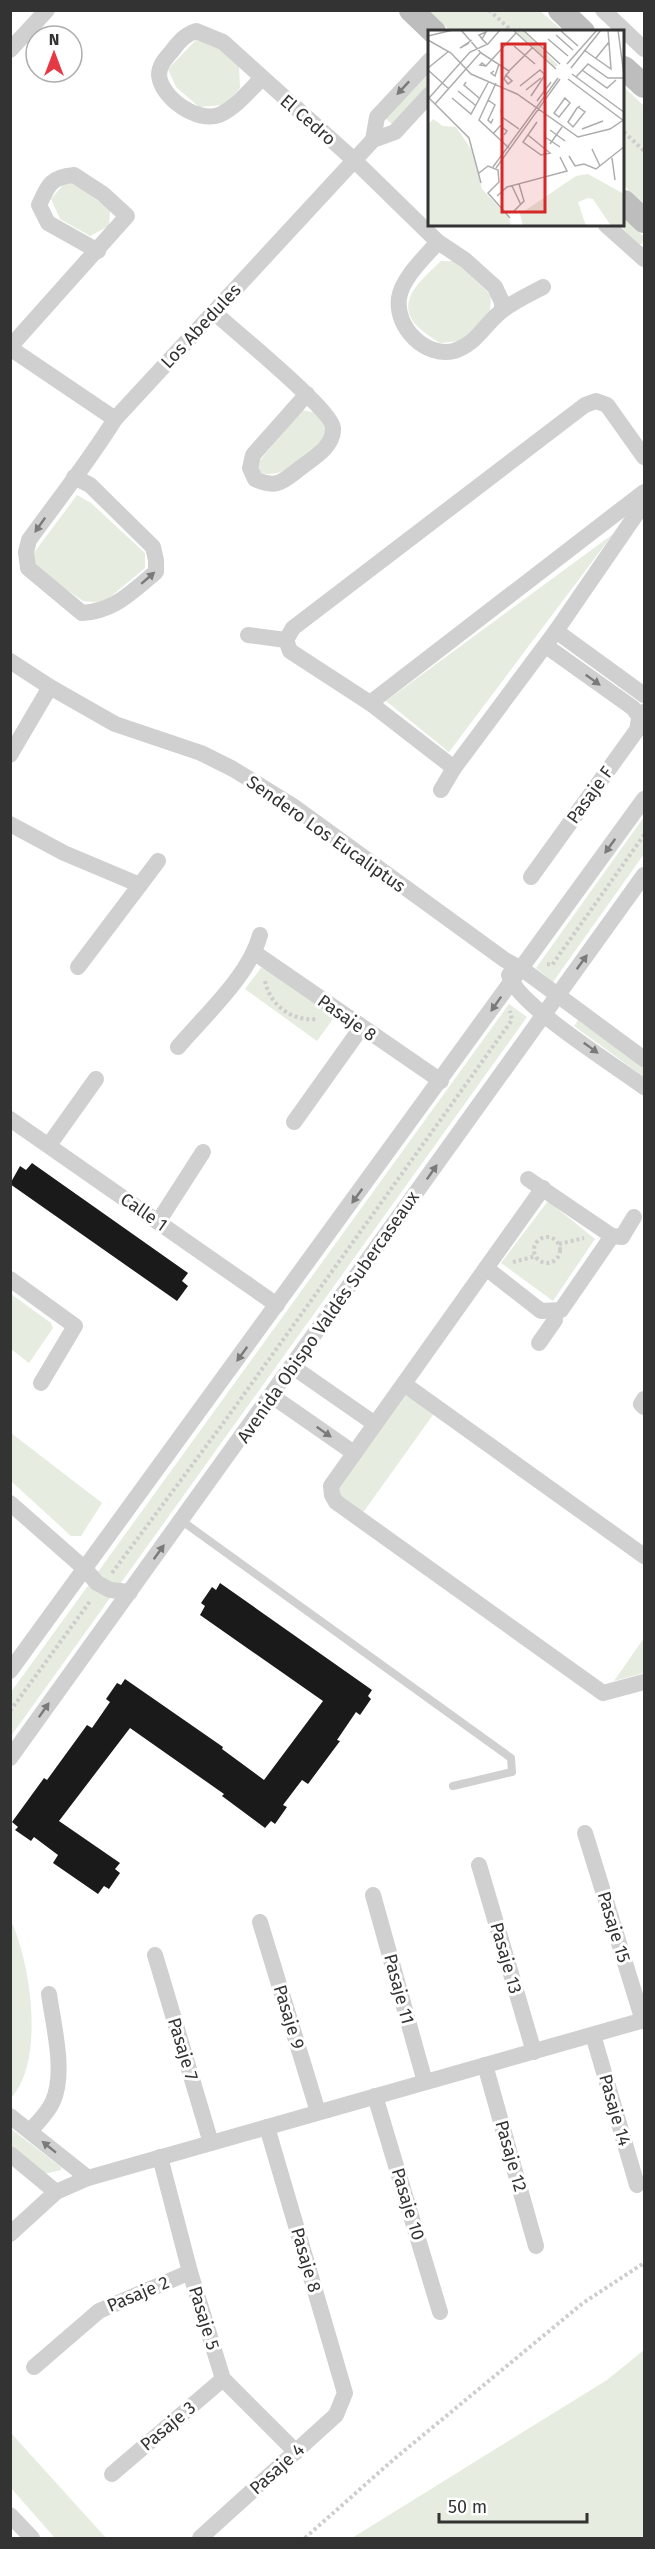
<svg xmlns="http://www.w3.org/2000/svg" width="655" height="2549" font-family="'Fira Sans',sans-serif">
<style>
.green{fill:#e6ecdf}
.building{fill:#1a1a1a}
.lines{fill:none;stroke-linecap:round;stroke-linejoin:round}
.path{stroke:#cdcdcd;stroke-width:4;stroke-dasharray:3 3;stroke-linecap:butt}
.lane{stroke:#d0d0d0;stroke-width:8}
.street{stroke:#d0d0d0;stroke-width:16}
.secondary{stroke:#bdbdbd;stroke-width:24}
.oneway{fill:#7a7a7a}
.labels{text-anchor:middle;stroke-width:6;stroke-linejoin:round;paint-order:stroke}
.street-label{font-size:18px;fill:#333;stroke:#fff}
.inset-road{fill:none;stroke:#adadad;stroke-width:1.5}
.view{fill:#d62828;fill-opacity:0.15;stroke:#d62828;stroke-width:3}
.inset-edge{fill:none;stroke:#333;stroke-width:3}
</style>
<rect width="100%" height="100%" fill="#fff"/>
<g class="green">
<polygon points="427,11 540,11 563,31 451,31"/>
<polygon points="196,40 214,44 239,66 240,88 224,105 199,107 176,87 168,69"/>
<polygon points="430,69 430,86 392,124 385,118"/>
<polygon points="624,87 644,106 644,205 624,186"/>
<polygon points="73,182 110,210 109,226 90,236 60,219 51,199 63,185"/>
<polygon points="624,217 644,237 642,244 639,244 619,225 624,225"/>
<path d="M 441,261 L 454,261 L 491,295 L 490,313 L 460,341 L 440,343 C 432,338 423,332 416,325 C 394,300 424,278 441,261 Z"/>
<path d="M 302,410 L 317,413 L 327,423 L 324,441 C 306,454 282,482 259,472 L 257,464 Z"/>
<polygon points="77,495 91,503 145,553 145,568 103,603 83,601 35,568 33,554"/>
<polygon points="613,534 449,752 386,701"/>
<polygon points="644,817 644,854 553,982 536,968"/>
<polygon points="264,964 335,1016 317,1041 245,989"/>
<polygon points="509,1004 527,1017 11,1736 11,1692"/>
<polygon points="578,1020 644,1068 644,1077 574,1026"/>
<polygon points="548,1201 595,1239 553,1301 501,1263"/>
<polygon points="11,1294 51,1323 53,1328 29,1363 11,1349"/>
<polygon points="407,1394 435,1412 362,1514 340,1498 338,1484 400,1397"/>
<polygon points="11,1433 102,1503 81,1536 71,1536 11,1481"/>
<polygon points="644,1638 644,1673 614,1681"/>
<path d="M 11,1921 C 31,1964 45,2061 11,2098 Z"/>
<polygon points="10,2128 61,2167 61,2170 44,2174 11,2145"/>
<polygon points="644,2350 644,2538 352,2538 607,2380"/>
<polygon points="10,2433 11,2433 106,2538 55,2538 11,2488"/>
</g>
<g class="building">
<polygon points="32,1163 188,1273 182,1281 188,1286 177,1301 10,1184 20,1166 26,1170"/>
<polygon points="220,1583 372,1690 368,1696 371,1699 360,1715 356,1712 337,1740 340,1741 308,1784 302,1780 283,1805 287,1807 275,1824 271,1821 265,1828 222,1796 224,1794 130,1728 59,1821 120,1863 115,1869 120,1873 109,1889 104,1886 98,1894 53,1863 58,1855 34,1837 31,1841 15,1830 18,1827 12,1822 44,1778 47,1780 87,1725 92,1728 110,1702 106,1699 117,1683 121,1685 125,1679 223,1747 222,1749 264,1780 323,1701 200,1615 205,1606 201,1603 212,1587 216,1590"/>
</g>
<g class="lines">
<g class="path">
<polyline points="489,10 513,32"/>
<polyline points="624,132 644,151"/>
<polyline points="547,964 552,965 644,835"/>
<path d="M 265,981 C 270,1006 293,1022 318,1019"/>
<circle cx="547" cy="1250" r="13"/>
<polyline points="559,1244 584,1238"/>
<polyline points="513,1262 536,1256"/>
<polyline points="112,1573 227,1418 512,1020 510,1011"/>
<polyline points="10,1711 91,1600"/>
<polyline points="10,2021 10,2048"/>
<polyline points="305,2538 393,2460 583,2303 644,2263"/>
</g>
<polyline class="lane" points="182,1521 511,1758 512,1772 453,1786"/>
<g class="street">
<polyline points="603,10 644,49"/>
<polyline points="10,50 47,10"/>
<path d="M 261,79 C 249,91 235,108 219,115 C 197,123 161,98 159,75 C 159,65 166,58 172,51 C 179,42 184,35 196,31 L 223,42 L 354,160 L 438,242 L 465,260 L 495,287 L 502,302 L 502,310"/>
<polyline points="373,140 377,117 430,60"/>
<polyline points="606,225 644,259"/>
<path d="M 438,242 C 425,257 402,278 399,298 C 395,328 426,358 454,351 C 477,344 485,323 503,310 C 515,301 530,294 543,287"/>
<path d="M 215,313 C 232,329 333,411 333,428 C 334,446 315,457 303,466 C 284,480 278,490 255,479 L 250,468 L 253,455 L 307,394"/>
<path d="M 10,347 L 127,216 L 103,194 L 74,175 C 51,177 48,185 39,205 L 48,223 L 98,251"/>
<polyline points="10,348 115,419"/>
<path d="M 74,477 L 90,485 L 153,547 L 156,560 L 156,572 C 131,592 115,611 82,613 L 28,568 L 26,552 L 29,540 C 58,500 89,461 115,419 L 373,140 L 395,132 L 430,94"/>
<polyline points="556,631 644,695"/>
<polyline points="248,635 286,640 290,651 370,703 454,768"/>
<polyline points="286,640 293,628 585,405 596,401 607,405 644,457"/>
<polyline points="546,646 633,708 644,723"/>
<polyline points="10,661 50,687 115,724 201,753 233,769 293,806 505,960 525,971 644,1059"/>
<polyline points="370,703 644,492"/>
<polyline points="10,755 50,687"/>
<polyline points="441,790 454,768 556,631 644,503"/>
<polyline points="10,824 64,853 140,885"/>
<polyline points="531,877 637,730 639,719 644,712"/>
<polyline points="255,953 441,1081"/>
<polyline points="78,967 158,861"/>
<path d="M 509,975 C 517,1005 616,1066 644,1087"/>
<path d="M 178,1047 C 205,1015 249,976 260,935"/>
<polyline points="10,1119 277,1305"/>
<polyline points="294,1122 361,1028"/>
<polyline points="49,1145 96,1079"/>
<polyline points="528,1179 612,1236 622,1237 634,1217"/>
<polyline points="543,1188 331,1486 332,1495 336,1502 603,1693 644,1682"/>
<polyline points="158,1222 203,1152"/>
<polyline points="486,1268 541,1311 561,1310 612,1236"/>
<polyline points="10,1279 75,1326 41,1383"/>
<polyline points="539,1343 555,1320 554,1311"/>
<polyline points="293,1367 375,1424"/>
<polyline points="404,1384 644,1556"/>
<polyline points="272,1396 354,1453"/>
<polyline points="644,1399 641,1404 644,1407"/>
<polyline points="10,1503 85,1569 97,1583 110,1590 130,1592"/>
<polyline points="10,1671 644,799"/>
<polyline points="10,1758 644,875"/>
<polyline points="585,1833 643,2021"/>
<polyline points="479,1865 534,2052"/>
<polyline points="373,1895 425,2082"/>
<polyline points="260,1922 318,2112"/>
<polyline points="155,1955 211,2143"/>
<polyline points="593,2035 637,2185"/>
<polyline points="485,2065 536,2246"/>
<polyline points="375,2096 440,2312"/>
<polyline points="10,2116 88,2178"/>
<path d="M 30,2131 C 38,2122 48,2113 53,2101 C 66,2072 53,2024 49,1994"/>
<polyline points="10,2154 56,2192"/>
<polyline points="160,2157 190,2272 223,2379 296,2452"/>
<polyline points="10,2234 56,2192 88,2178 644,2020"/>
<polyline points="34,2367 99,2311 190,2272"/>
<polyline points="112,2474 223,2379"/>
<polyline points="10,2515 32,2538"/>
<polyline points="200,2538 336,2415 345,2393 267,2127"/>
</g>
<g class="secondary">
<polyline points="411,10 434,32"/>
<polyline points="560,10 583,32"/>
<polyline points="624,68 644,86"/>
<polyline points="624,202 644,221"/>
</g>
</g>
<defs><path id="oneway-solid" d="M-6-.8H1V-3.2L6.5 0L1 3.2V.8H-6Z" transform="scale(1.5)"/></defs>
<g class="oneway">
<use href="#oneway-solid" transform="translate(403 88) rotate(133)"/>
<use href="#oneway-solid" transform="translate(40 525) rotate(125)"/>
<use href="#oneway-solid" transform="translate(148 578) rotate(-41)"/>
<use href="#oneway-solid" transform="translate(593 680) rotate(36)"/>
<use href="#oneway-solid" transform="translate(610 846) rotate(126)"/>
<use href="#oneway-solid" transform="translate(582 962) rotate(-54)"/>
<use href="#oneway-solid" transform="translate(496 1004) rotate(125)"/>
<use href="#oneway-solid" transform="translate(591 1048) rotate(36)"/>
<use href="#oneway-solid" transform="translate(432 1172) rotate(-55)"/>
<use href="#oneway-solid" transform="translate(357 1196) rotate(126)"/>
<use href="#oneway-solid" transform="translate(242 1354) rotate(126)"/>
<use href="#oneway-solid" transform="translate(324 1432) rotate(35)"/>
<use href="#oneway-solid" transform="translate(159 1552) rotate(-54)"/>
<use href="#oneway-solid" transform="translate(44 1710) rotate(-55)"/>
<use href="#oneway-solid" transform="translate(49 2147) rotate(-141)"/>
</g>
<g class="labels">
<g class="street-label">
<text transform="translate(308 120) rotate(41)" y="6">El Cedro</text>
<text transform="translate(201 326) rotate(-47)" y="6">Los Abedules</text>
<text transform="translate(590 795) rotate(-54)" y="6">Pasaje F</text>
<text transform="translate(326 834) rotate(35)" y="6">Sendero Los Eucaliptus</text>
<text transform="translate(347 1018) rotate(35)" y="6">Pasaje 8</text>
<text transform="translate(144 1212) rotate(35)" y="6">Calle 1</text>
<text transform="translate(328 1317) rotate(-55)" y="6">Avenida Obispo Valdés Subercaseaux</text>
<text transform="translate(614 1927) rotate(73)" y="6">Pasaje 15</text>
<text transform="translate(506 1958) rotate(74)" y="6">Pasaje 13</text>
<text transform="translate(399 1989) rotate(75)" y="6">Pasaje 11</text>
<text transform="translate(289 2017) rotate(73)" y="6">Pasaje 9</text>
<text transform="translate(183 2049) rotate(73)" y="6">Pasaje 7</text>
<text transform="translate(615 2110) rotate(74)" y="6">Pasaje 14</text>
<text transform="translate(511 2156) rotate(74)" y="6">Pasaje 12</text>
<text transform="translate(408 2204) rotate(73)" y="6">Pasaje 10</text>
<text transform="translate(306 2260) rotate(74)" y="6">Pasaje 8</text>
<text transform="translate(138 2294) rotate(-23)" y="6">Pasaje 2</text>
<text transform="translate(204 2318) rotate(73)" y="6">Pasaje 5</text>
<text transform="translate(168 2426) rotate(-40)" y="6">Pasaje 3</text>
<text transform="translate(277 2469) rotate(-42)" y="6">Pasaje 4</text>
</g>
</g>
<g transform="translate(428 30)">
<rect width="196" height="196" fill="#fff"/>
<path d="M 86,0 L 94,0 L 130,35 L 127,37 ZM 5,89 L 15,96 L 28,97 L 43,119 L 54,159 L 81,188 L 83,196 L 0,196 L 0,95 ZM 160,144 L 196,164 L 196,196 L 183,196 L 165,169 L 160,168 L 150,172 L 158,196 L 95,196 L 92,184 L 148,146 Z" fill="#e6ecdf"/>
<path class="inset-road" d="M 33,0 L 53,23 L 81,41M 85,0 L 128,39M 95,0 L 132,34M 190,0 L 197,53M 133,1 L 150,16M 128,5 L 145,20M 0,6 L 25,0M 54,9 L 58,2 L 51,5 L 52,6 L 54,9 L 59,14M 120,9 L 140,26M 0,10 L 23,23 L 43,44 L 89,64 L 150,107 L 182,99 L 197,89M 41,13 L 32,18 L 44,10M 86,16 L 107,34M 156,20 L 183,39 L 180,0M 168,28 L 181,12M 139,34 L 169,0M 58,36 L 52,35 L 54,33 L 58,36 L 88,3M 0,38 L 21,21M 143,38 L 173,0M 0,40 L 21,59M 154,40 L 179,58 L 188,50M 66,41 L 63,43 L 67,46 L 71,34M 144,44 L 197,83M 78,45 L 84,51 L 80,54 L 76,49 L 78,45 L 81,42 L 81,41 L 104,18M 148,47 L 160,34 L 180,48 L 195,48M 140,49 L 196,91M 38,52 L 36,55 L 51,68M 68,53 L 51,90 L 81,118M 92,56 L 112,40 L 117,45M 98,60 L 113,48M 30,61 L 47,75M 103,66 L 117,45M 0,67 L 41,108 L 53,153M 1,68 L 42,22 L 60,14 L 72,0M 24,68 L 43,84 L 61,51M 137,68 L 142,73 L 131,87 L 126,83 ZM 60,70 L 67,75 L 60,90 L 63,93 L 65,89M 109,71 L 123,52M 7,74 L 53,22M 150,77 L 157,82 L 145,97 L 140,92 L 149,78 L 152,76M 73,80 L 74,87 L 91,99M 154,99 L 175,91M 122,100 L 137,111M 65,104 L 72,96 L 79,101 L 76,105M 100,105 L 122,123 L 113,125 L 95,112 L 109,92M 117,107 L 132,117M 122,114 L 134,97M 164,119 L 172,136M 141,126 L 147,136 L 156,134 L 168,139 L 197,116M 184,128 L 187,150M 65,137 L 130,48M 68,138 L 132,49M 51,143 L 60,136 L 70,140 L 71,152 L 60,163 L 82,188M 84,156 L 93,175M 69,166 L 79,157 L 139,141 L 132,127M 85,182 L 96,171 L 91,154"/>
<path class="view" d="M 74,14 L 117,14 L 117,182 L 74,182 Z"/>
<rect width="196" height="196" class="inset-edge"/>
</g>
<rect width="655" height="2549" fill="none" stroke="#333333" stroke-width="24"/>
<g transform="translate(54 54)"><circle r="28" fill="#ffffff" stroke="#adadad" stroke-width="1.5"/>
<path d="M0-4.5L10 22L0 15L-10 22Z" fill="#e63946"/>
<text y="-9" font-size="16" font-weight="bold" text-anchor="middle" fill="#333333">N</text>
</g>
<path d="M439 2513v9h148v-9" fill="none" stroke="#333333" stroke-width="3"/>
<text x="448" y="2513" font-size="18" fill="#333333" stroke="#ffffff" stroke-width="4.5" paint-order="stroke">50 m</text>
</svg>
